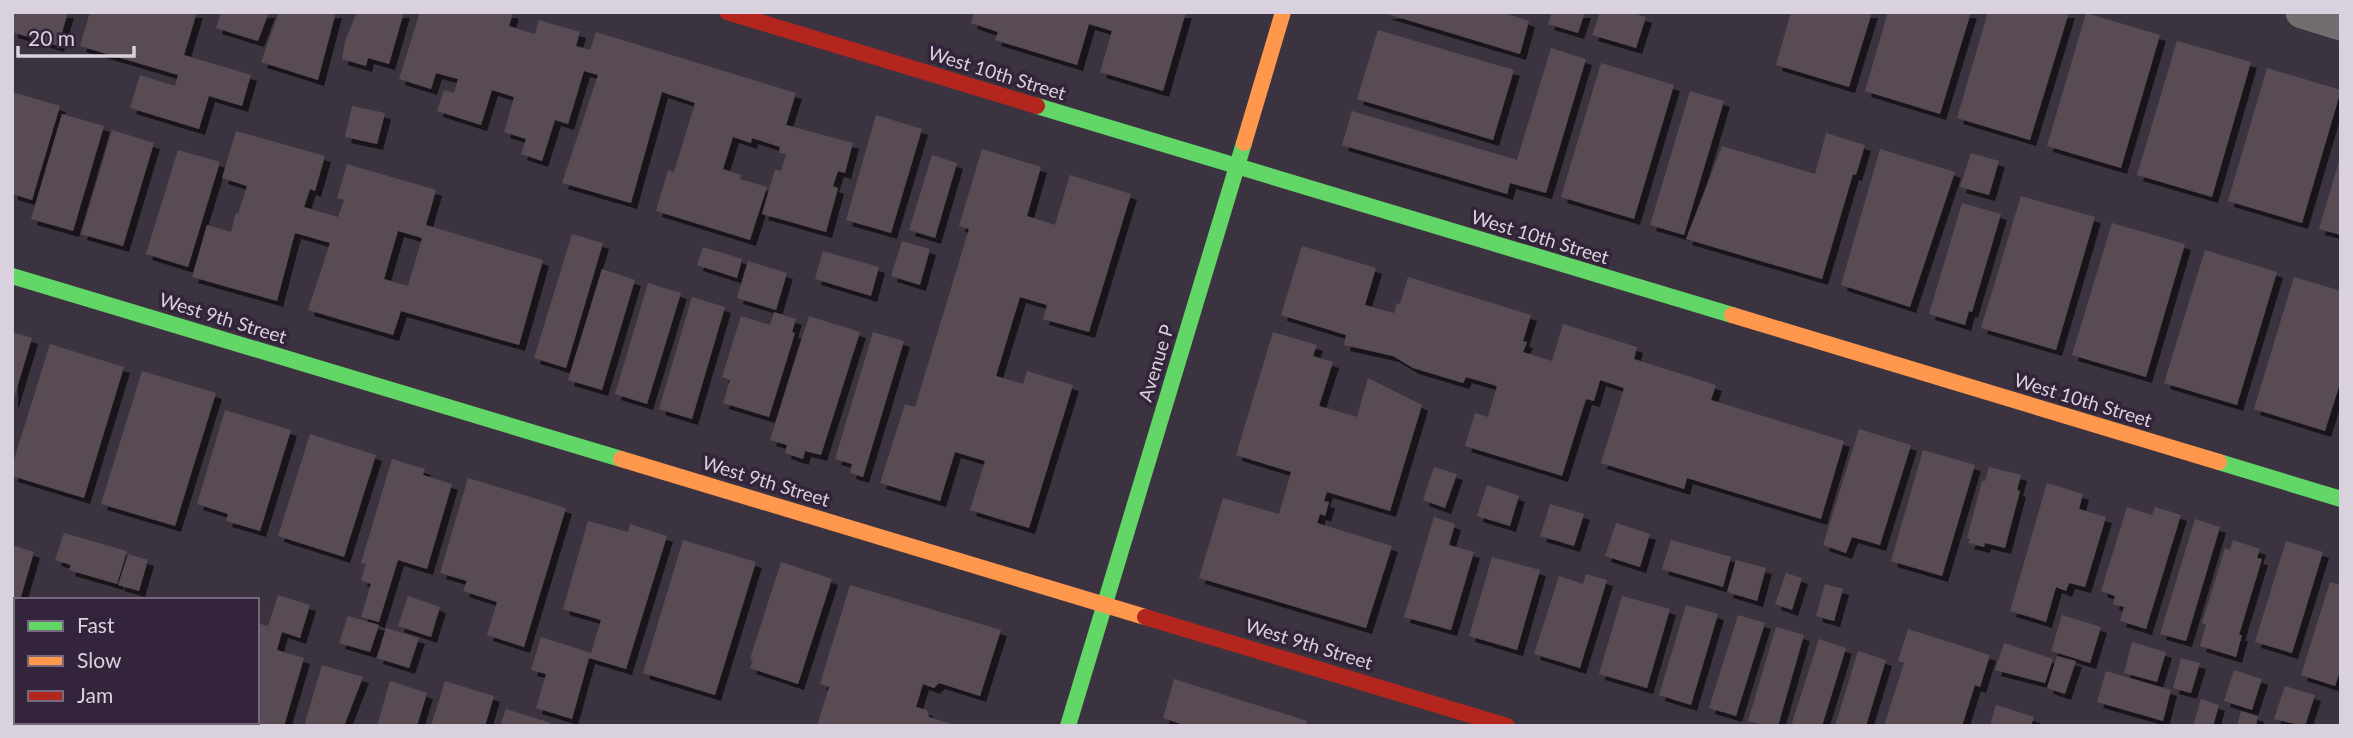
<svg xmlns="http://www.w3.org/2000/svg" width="2353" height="738" font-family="Lato,sans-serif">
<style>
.building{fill:#584c52;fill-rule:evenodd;filter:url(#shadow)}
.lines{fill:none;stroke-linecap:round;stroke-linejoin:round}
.street{stroke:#736d70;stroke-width:33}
.fast{stroke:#63d668;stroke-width:16}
.slow{stroke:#ff974d;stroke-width:16}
.jam{stroke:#b3261e;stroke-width:16}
.labels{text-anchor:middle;stroke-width:7;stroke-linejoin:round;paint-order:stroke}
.street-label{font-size:19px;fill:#dad1df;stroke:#33243b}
</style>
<defs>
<filter id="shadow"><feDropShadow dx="6" dy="6" stdDeviation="0" flood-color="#0009"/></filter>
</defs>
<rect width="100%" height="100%" fill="#3c3340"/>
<g class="building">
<polygon points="12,12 68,12 58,46 12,32"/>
<polygon points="90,12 197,12 184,55 251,75 242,106 209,96 199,129 130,108 140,75 175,86 178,75 80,46"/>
<polygon points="221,12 269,12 258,41 216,28"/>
<polygon points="279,12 336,12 318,80 261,62"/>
<polygon points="357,12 404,12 389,64 368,58 366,66 342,59 345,41"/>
<polygon points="420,12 511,12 513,13 509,26 535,34 539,20 580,32 576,46 590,50 596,32 796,93 786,125 853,143 845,173 838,171 833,186 838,188 826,232 762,214 775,169 781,171 786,154 779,153 780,147 752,138 751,143 733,137 723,169 741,175 740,179 767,187 750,240 656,211 668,170 674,172 695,103 662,92 631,203 562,183 598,75 584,71 568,124 555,120 542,161 521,154 526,139 504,132 514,97 492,90 481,125 437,111 444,90 454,93 458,79 436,73 431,89 399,79"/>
<polygon points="974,12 1186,12 1163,91 1100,72 1112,31 1089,24 1077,65 995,40 998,32 971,23"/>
<polygon points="1501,12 1529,21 1520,54 1384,13"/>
<polygon points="1552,12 1585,12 1578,33 1548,24"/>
<polygon points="1600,12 1629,12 1646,17 1636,48 1592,35"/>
<polygon points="1791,12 1872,12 1849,87 1776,65"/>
<polygon points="1888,12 1971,12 1940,114 1865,91"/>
<polygon points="1988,12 2069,12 2030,140 1957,118"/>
<polygon points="2086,13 2160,35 2121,168 2047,146"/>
<polygon points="1378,30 1514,70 1493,140 1357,99"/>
<polygon points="2177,41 2251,62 2212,197 2137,175"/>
<polygon points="1551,48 1586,59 1546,193 1510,183 1507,194 1342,145 1352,111 1517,160"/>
<polygon points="1601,63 1674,85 1634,219 1561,197"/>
<polygon points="2267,68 2341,90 2302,223 2228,201"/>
<polygon points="1690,91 1724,101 1684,235 1650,225"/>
<polygon points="12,92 60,106 32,200 12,194"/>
<polygon points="352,106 385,113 377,144 345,137"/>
<polygon points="62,114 104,126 73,231 31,219"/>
<polygon points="876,115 922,129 891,233 846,220"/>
<polygon points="112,130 154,143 123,246 81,234"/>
<path d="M 236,131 L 325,156 L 315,191 L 310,189 L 304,207 L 338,217 L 344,200 L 337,198 L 347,164 L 436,190 L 426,225 L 543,260 L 519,345 L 401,311 L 393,335 L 308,310 L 330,243 L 295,233 L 277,301 L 192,277 L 207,225 L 231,232 L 236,213 L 238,214 L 247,186 L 222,178 ZM 398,231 L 422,238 L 408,286 L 384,279 Z"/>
<polygon points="1826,133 1865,145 1856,175 1853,174 1822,279 1686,239 1722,146 1815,174"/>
<polygon points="982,149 1041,167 1027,216 1055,225 1070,175 1131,194 1089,332 1043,319 1047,305 1020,297 996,376 1023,384 1027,371 1073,385 1029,528 970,510 985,461 955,452 940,501 880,483 905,404 915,407 969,229 959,226"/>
<polygon points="1880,149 1955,172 1910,307 1841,285"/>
<polygon points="178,150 220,162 188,267 146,254"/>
<polygon points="1971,153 1999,161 1989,195 1960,187"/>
<polygon points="932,155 957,163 935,238 909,230"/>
<polygon points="2340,158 2341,158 2341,235 2319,229"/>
<polygon points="2021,196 2095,217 2056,350 1981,328"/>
<polygon points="1962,203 2001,214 1972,312 1969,311 1965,325 1929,314"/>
<polygon points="2112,223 2185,244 2146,377 2072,355"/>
<polygon points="572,234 603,243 566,368 534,358"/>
<polygon points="902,241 930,249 920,285 891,276"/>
<polygon points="1302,246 1376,268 1365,305 1394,313 1397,303 1400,304 1408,277 1531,315 1523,341 1527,342 1523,352 1552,361 1563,324 1637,347 1634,359 1716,385 1711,400 1844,441 1821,519 1687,478 1684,489 1601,463 1624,388 1600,380 1594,401 1586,399 1562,476 1465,446 1475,413 1488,417 1497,386 1466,377 1463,383 1413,368 1393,356 1344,345 1346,335 1281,315"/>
<polygon points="703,247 742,259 737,278 697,265"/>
<polygon points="2205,250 2277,272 2237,405 2164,383"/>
<polygon points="823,251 879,267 871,296 815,279"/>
<polygon points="748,261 787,273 776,310 737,298"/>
<polygon points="602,269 635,280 602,390 568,380"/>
<polygon points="2294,277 2341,291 2341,380 2325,431 2254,409"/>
<polygon points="648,283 681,293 647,404 615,394"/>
<polygon points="692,297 725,307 692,419 659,409"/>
<polygon points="774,312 796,319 792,332 795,333 769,417 723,403 730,380 722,377 741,316 770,325"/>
<polygon points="809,316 860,332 821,455 805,451 803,459 785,453 787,445 770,440"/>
<polygon points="12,332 32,338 13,401 12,401"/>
<polygon points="873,332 904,341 863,477 850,473 852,464 835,459"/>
<polygon points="1273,332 1317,345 1313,356 1333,362 1319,406 1357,417 1368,378 1422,405 1390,511 1327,492 1324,501 1329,502 1325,516 1320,514 1317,523 1392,546 1366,628 1199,578 1223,498 1279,514 1291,472 1236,455"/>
<polygon points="50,344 124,367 84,498 12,476 12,466"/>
<polygon points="142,371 216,393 175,526 101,504"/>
<polygon points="225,410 291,430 260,531 226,521 228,514 197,504"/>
<polygon points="1859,429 1911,445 1880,545 1852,537 1846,553 1823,545"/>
<polygon points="310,434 376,455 344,557 278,536"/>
<polygon points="1923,450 1975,465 1942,576 1891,561"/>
<polygon points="392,459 425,469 423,475 452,484 427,569 398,560 379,622 361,617 371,584 361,580 366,564 361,563"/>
<polygon points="1434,467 1457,474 1445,508 1423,500"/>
<polygon points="1989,467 2021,475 2017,490 2020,491 2005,548 1985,543 1984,547 1968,543 1970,539 1967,538 1982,481 1985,481"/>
<polygon points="468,478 566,508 524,647 487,635 497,602 463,591 467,581 440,573"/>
<polygon points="2047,483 2083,494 2079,509 2106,517 2085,587 2069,583 2066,591 2056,587 2046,622 2010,611"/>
<polygon points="1487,485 1519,496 1510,526 1477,516"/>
<polygon points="1550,504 1584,514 1574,546 1540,536"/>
<polygon points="2127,507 2152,515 2155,507 2181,515 2146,629 2120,621 2124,607 2113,604 2115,596 2101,591"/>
<polygon points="1434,517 1455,524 1449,545 1474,552 1451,630 1404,617"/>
<polygon points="2195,519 2220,527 2186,641 2160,634"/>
<polygon points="588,521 628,532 630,524 667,536 626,669 589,658 572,719 536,708 546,674 531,670 541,637 591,653 601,620 563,609"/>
<polygon points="1616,523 1650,534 1640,567 1605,556"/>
<polygon points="64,533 127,551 117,584 69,570 71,565 55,560"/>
<polygon points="683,540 756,562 715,695 643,673"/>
<polygon points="1671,540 1731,557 1723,587 1662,569"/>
<polygon points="2233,540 2260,549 2257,558 2262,559 2239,635 2242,635 2236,657 2200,646 2206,625 2202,623 2225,548 2230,550"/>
<polygon points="2286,541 2323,552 2292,653 2255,642"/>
<polygon points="12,545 34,552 20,600 16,600 13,622"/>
<polygon points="128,554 148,560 139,591 118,585"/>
<polygon points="1492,557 1540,570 1517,650 1469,636"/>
<polygon points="1736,560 1766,568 1757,601 1727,592"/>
<polygon points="781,562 832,579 798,684 750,668 753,660 750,659"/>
<polygon points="1786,573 1802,578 1792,610 1775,604"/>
<polygon points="1586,574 1607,580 1580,668 1534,654 1559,576 1583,584"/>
<polygon points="2330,582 2341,585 2341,668 2335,686 2301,675"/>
<polygon points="1825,584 1843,589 1834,621 1816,616"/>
<polygon points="850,585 1001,630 980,696 939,683 934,688 923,684 916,707 927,710 929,717 957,726 817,726 829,687 820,684"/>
<polygon points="278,595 310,605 300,638 282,632 277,650 304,658 284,726 244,726 245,722 257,722 257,623 268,626"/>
<polygon points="408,596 440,607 431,637 398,626"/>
<polygon points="1622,596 1670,609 1647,688 1599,674"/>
<polygon points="1686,605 1718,614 1691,705 1659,695"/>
<polygon points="1738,615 1765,623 1736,716 1709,708"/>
<polygon points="2062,615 2101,627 2090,663 2051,651"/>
<polygon points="348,616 379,625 370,652 339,643"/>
<polygon points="1776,627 1804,635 1778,726 1766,726 1748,721"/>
<polygon points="386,628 419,638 409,668 377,658"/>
<polygon points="1908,629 1990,655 1980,687 1975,685 1962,726 1884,726 1904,663 1898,661"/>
<polygon points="1819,639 1846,648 1822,726 1791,726"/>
<polygon points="15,640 16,640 16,684 12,683"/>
<polygon points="2132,642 2166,652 2157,682 2124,673"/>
<polygon points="2004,643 2053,659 2045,683 1995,670"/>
<polygon points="1858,651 1886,660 1866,726 1835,726"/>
<polygon points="2057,656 2076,661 2065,694 2047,688"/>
<polygon points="2181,658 2200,663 2191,693 2173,688"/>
<polygon points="322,665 363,677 344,726 304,726"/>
<polygon points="2234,670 2262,679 2252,710 2224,701"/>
<polygon points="2106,671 2171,690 2163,721 2097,702"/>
<polygon points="1174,679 1307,721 1306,726 1187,726 1163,718"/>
<polygon points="390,681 427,693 417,726 377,726"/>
<polygon points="445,681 494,696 485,726 431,726"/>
<polygon points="2285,686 2315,695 2305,726 2274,719"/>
<polygon points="2201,699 2219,705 2213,726 2193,726"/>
<polygon points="1996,705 2034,717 2031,726 1990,726"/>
<polygon points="506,709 551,723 550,726 500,726"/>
<polygon points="2241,711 2258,716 2256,726 2237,726"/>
<polygon points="163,722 240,722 239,726 172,726"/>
</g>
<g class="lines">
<polyline class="street" points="2302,12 2341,24"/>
<g class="fast">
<polyline points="1037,106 1732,315"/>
<polyline points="12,276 621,459"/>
<polyline points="2219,462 2341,499"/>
<polyline points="1068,726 1244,143"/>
</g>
<g class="slow">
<polyline points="1244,143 1283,12"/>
<polyline points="1732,315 2219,462"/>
<polyline points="621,459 1145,617"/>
</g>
<g class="jam">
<polyline points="727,12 1037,106"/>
<polyline points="1145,617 1507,726"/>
</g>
</g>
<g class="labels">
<g class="street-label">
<text transform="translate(997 73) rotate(17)" y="7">West 10th Street</text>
<text transform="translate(1540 237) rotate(17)" y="7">West 10th Street</text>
<text transform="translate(223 318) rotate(17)" y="7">West 9th Street</text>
<text transform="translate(1156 363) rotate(-73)" y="7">Avenue P</text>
<text transform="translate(2083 400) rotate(17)" y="7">West 10th Street</text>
<text transform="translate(766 481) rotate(17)" y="7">West 9th Street</text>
<text transform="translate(1309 644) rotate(17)" y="7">West 9th Street</text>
</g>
</g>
<rect width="2353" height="738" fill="none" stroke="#dad1df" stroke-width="28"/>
<rect x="14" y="598" width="245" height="126" fill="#33243b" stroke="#76697d" stroke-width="2"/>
<rect x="28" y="621" width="35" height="10" fill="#63d668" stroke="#76697d" stroke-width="2"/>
<text x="77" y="633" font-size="21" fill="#dad1df">Fast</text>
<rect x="28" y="656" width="35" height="10" fill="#ff974d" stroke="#76697d" stroke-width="2"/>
<text x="77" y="668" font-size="21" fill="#dad1df">Slow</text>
<rect x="28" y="691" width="35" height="10" fill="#b3261e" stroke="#76697d" stroke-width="2"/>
<text x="77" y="703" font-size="21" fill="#dad1df">Jam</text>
<path d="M18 46v10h116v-10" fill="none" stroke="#dad1df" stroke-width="3.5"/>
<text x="28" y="46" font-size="21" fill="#dad1df" stroke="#33243b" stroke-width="5" paint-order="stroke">20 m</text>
</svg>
